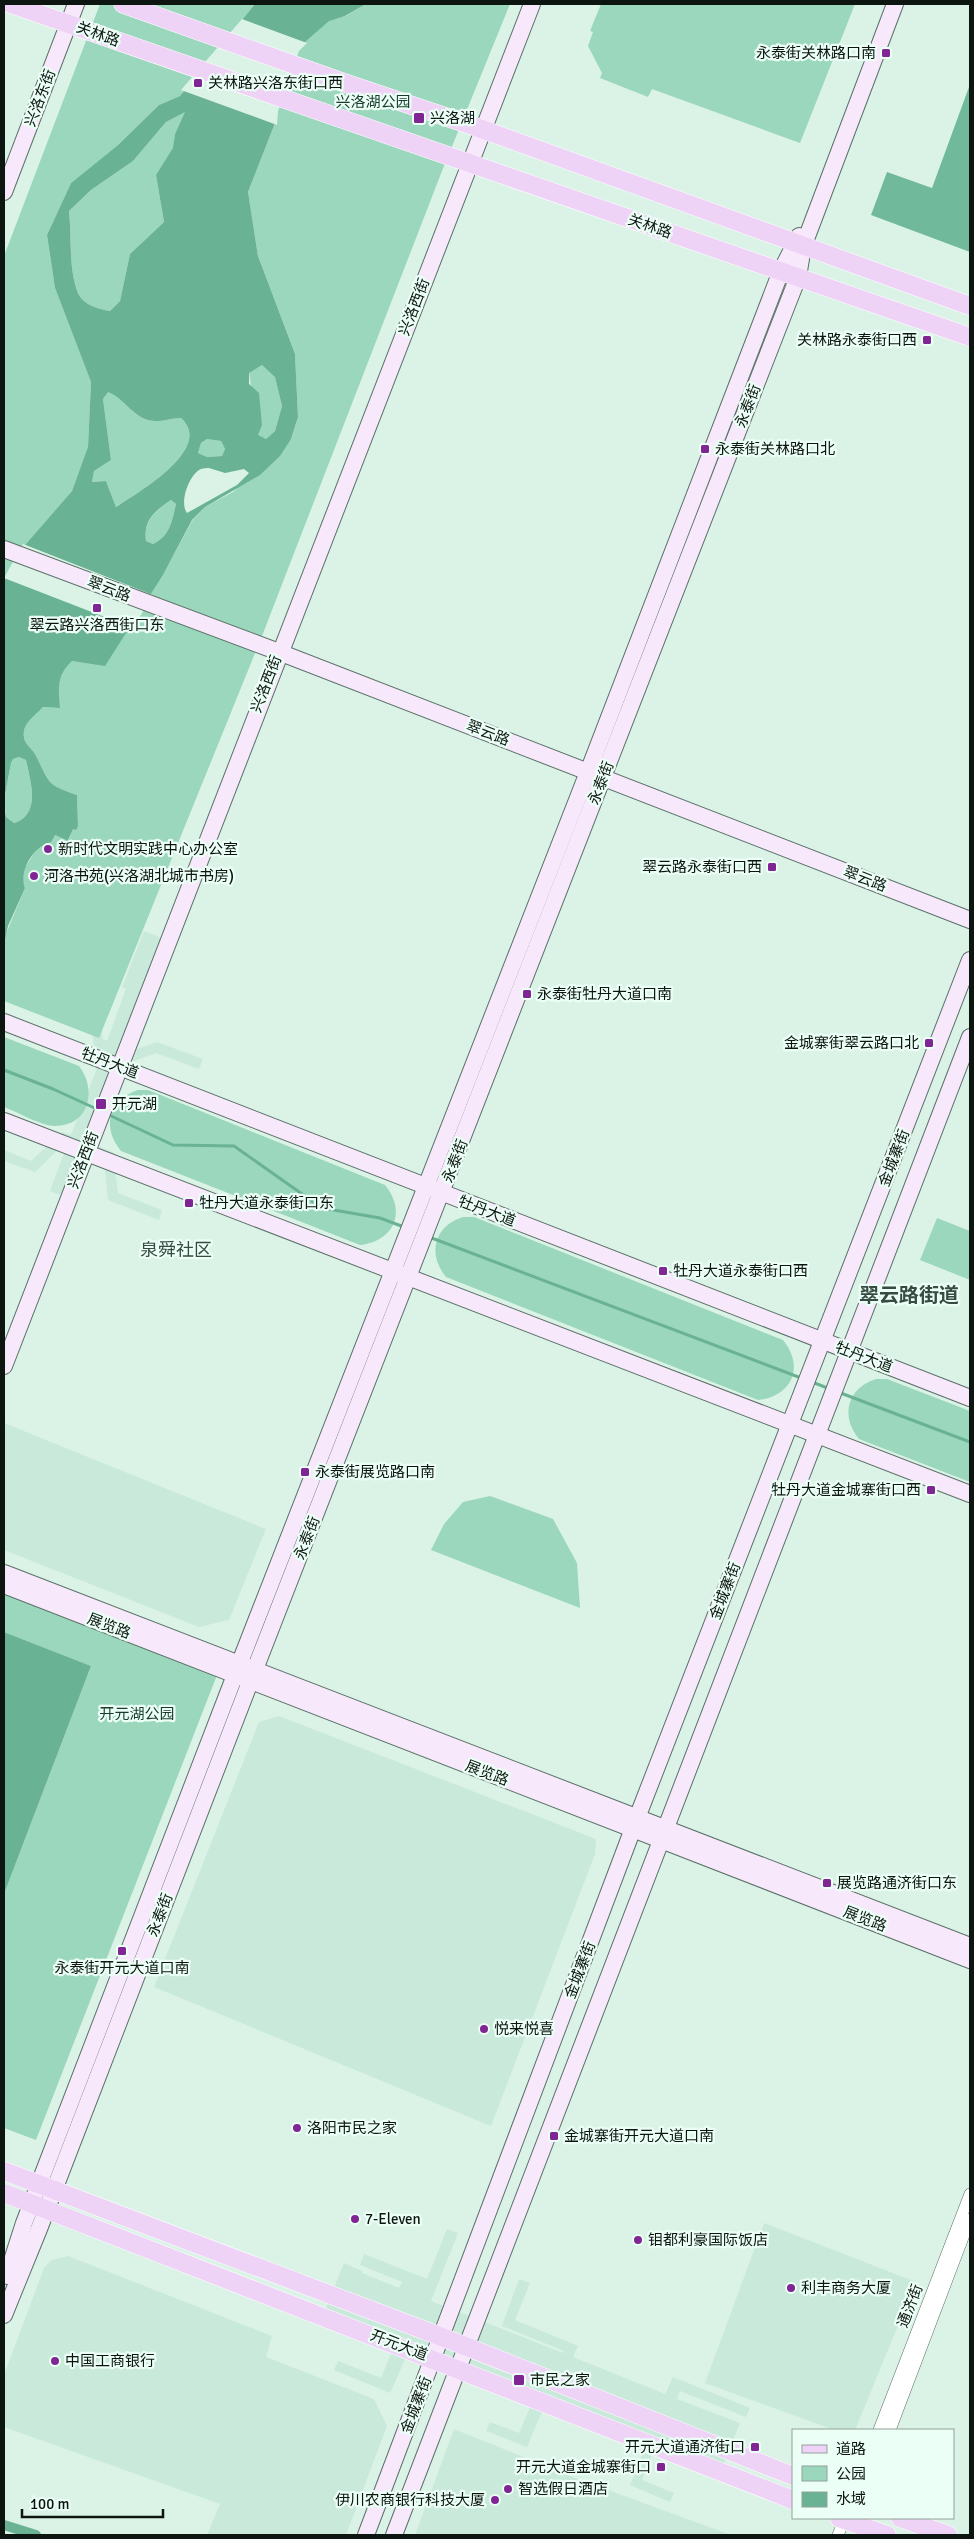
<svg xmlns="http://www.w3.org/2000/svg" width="974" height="2539" font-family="Signika,'Noto Sans SC',sans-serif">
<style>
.built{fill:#c9e9da}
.green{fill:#9bd7bc}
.forest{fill:#70b99a}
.water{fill:#6ab294;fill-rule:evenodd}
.pier{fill:#dbf3e7}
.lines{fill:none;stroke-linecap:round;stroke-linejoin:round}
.stream{stroke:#6ab294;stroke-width:3}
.canal{stroke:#6ab294;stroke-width:10}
.street-casing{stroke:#5a7066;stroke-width:12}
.secondary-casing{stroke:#5a7066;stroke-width:18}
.primary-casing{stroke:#fff;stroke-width:19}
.street{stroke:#fff;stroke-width:11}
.secondary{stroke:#f7e9fb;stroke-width:16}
.primary{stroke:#efd3f7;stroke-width:18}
.poi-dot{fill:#7f2694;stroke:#ebfff6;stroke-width:2}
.labels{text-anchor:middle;stroke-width:4.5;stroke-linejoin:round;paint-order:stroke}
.street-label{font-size:15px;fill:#0d1511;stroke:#ebfff6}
.poi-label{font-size:15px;fill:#0d1511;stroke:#ebfff6;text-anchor:start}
.park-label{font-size:15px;fill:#193b2e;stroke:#ebfff6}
.quarter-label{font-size:18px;fill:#374b42;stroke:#ebfff6}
.district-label{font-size:20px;font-weight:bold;fill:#374b42;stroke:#ebfff6}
</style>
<rect width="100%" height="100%" fill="#dbf3e7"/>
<g class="built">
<polygon points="144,931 175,943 134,1050 157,1042 203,1059 199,1069 156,1053 134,1061 127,1059 95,1145 113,1152 118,1193 162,1210 159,1220 108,1200 104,1159 91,1154 73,1200 50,1191 67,1145 64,1144 35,1172 4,1161 4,1150 31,1161 62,1132 71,1135 104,1050 94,1046 88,1005 97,998 103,1039 107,1041 126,989 122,987"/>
<polygon points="4,1423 266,1529 229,1620 199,1627 4,1550"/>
<polygon points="279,1716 596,1839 595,1854 491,2126 154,1987 259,1722"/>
<polygon points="764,2223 916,2282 855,2430 834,2430 705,2383"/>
<polygon points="447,2229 458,2233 431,2301 563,2353 564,2351 502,2326 519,2279 530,2283 515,2320 578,2346 573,2357 665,2394 673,2377 750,2408 746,2417 680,2391 677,2399 740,2423 717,2481 653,2453 642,2480 674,2493 670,2502 630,2485 644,2450 543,2409 527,2447 486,2431 490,2422 519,2433 531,2405 407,2355 390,2393 334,2370 338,2361 381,2378 393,2349 320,2323 344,2263 362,2271 362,2273 399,2288 402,2282 360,2265 364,2254 427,2279"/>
<polygon points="68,2256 272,2336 266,2357 374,2399 387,2426 346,2535 207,2535 220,2504 4,2427 4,2375 44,2268 52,2260"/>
<polygon points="454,2429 578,2479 731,2535 415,2535"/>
</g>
<g class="green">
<polygon points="100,4 255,4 180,96 159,105 118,145 71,183 47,235 55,288 91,382 88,448 72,491 25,545 4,581 4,256"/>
<path d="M 366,4 L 510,4 L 442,171 L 262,636 L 99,1038 L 4,1001 L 5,936 L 25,888 L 22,881 L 23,871 L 37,848 L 55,835 L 68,841 L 73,828 L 78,826 L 77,795 C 44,784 50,782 35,754 C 30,746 22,743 24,731 C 25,722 37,714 43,707 L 59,708 C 58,688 57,675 72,661 L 105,665 L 163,575 L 192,521 L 205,507 L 233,492 L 291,439 L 298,417 L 295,354 L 258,256 L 248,192 L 275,123 L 276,110 L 297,49 L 329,20 L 346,16 Z"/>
<polygon points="601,4 855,4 800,143 652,89 648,97 600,78 602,73 588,46 593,32 590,31"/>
<path d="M 186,111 L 175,134 L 174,148 L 156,175 L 164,222 L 130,254 L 120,301 L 110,311 C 98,309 82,305 78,293 C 68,268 72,237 69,211 L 91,190 L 133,161 L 166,122 Z"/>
<polygon points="262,365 275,376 282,406 275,431 266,439 258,436 249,372"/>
<path d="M 108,391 C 125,398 134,420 154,421 C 162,422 172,418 181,418 C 215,450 137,493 116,507 L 106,481 L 92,482 L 94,471 L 111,460 L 103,399 Z"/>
<polygon points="207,439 221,441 225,449 222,456 207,457 198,453 201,443"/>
<path d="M 171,500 L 176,504 C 172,521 170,536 153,544 L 146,541 C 143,520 156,511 171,500 Z"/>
<path d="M 19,757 L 26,760 C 30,780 42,815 14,823 L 6,817 L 4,800 L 11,763 L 13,759 Z"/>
<path d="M 4,1037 L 79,1066 C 97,1089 90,1126 55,1126 C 42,1126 17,1112 4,1107 Z"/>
<path d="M 138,1090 L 148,1090 L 385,1185 C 407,1212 394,1241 360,1245 L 121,1151 C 101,1127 109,1099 138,1090 Z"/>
<path d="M 463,1217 L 474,1217 L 783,1340 C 805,1367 792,1396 758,1400 L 446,1277 C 427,1254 434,1226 463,1217 Z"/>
<polygon points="937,1218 970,1231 970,1280 920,1260"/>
<path d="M 876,1379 L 887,1379 L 970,1411 L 970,1482 L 859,1439 C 840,1416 847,1388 876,1379 Z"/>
<polygon points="490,1496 553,1519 577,1563 580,1608 431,1550 444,1524 463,1502"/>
<polygon points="4,1594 217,1675 36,2140 4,2128 4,1894 91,1666 4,1632"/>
</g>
<polygon class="forest" points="969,87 970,88 970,252 871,215 887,172 932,188"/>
<g class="water">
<path d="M 255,4 L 366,4 L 345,16 L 329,21 L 297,49 L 279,101 L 275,123 L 248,192 L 258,256 L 295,354 L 298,417 L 291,439 L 280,456 L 260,475 L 205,507 L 192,520 L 163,575 L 105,666 L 72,661 C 57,675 58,688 60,708 L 43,707 C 37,714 25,722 24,731 C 22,743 30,746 35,754 C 50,782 44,784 77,795 L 78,826 L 76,830 L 73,829 L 68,840 L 70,842 L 68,846 L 64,845 L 66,840 L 55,835 L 51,842 C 34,845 18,872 25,888 L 8,926 L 4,944 L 4,805 L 6,817 L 14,823 C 42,814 30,780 26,760 L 19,757 L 13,759 L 11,763 L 4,800 L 4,581 L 25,545 L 72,491 L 88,447 L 91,382 L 55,288 L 47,235 L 71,183 L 118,145 L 159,105 L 180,96 ZM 185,112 L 175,134 L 173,148 L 156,175 L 164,222 L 130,254 L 120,301 L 110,311 C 98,309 83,305 78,293 C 68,268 72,237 69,211 L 91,190 L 133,161 L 166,122 ZM 262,365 L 275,377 L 282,406 L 275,431 L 266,439 L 258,435 L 262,425 L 259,393 L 249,384 L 249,373 ZM 108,392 C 125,398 134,420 154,421 C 161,422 172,418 181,418 C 215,449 137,493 116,507 L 106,481 L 92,482 L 94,471 L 111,460 L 103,399 ZM 207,439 L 221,441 L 225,449 L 222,456 L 207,457 L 198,453 L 201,443 ZM 209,468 L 225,473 L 244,469 L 249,473 L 237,485 L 187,513 C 179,503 189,474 201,469 C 204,468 207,468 209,468 ZM 171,500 L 176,504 C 172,521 170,536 153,544 L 146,541 C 143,520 155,511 171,500 Z"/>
<polygon points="4,1632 91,1666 4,1894"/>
</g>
<g class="pier">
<polygon points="242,19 307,43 299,51 278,111 277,125 181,90"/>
<polygon points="23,544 153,595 133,628 4,578"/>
</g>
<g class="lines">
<g class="stream">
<polyline points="4,1070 53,1089 99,1110"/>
<polyline points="107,1114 173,1145 234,1146 322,1208 380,1218 404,1227"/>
<polyline points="429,1237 801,1378"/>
<polyline points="812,1382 830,1389"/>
<polyline points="838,1392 970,1442"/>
</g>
<polyline class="canal" points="4,2525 36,2535"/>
<defs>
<g id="street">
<polyline points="879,2430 970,2194"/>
<polyline points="890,2430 970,2219"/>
<polyline points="838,2535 845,2518"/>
</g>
<g id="secondary">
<polyline points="4,192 76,4"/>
<polyline points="4,549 271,649 970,920"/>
<polyline points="4,1022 970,1398"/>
<polyline points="4,1121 970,1494"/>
<polyline points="4,1366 532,4"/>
<polyline points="4,1573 970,1946"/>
<polyline points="4,1585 970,1960"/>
<polyline points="7,2276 24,2223 235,1675 588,772 781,271 799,236"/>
<polyline points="4,2315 39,2229 250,1682 798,277 803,247 895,4"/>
<polyline points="366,2535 637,1818 970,960"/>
<polyline points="394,2535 970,1037"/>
</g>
<g id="primary">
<polyline points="11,4 970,337"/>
<polyline points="123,4 342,82 476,127 970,306"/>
<polyline points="4,2171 442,2337 793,2476"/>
<polyline points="4,2193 793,2500"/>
<polyline points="839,2518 887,2535"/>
<polyline points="900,2518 948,2535"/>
</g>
</defs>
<use href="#street" class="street-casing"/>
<use href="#secondary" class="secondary-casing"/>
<use href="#primary" class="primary-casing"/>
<use href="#street" class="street"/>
<use href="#secondary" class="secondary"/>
<use href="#primary" class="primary"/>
</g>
<g class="poi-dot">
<rect x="881" y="48" width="10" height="10" rx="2.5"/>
<rect x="193" y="78" width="10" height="10" rx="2.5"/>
<rect x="413" y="112" width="12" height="12" rx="2.5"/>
<rect x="922" y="335" width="10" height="10" rx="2.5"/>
<rect x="700" y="444" width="10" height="10" rx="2.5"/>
<rect x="92" y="603" width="10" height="10" rx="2.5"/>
<circle cx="48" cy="849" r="5"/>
<rect x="767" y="862" width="10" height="10" rx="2.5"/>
<circle cx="34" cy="876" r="5"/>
<rect x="522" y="989" width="10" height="10" rx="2.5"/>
<rect x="924" y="1038" width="10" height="10" rx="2.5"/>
<rect x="95" y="1098" width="12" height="12" rx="2.5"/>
<rect x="184" y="1198" width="10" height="10" rx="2.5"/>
<rect x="658" y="1266" width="10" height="10" rx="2.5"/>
<rect x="300" y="1467" width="10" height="10" rx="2.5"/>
<rect x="926" y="1485" width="10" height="10" rx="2.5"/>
<rect x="822" y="1878" width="10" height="10" rx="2.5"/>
<rect x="117" y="1946" width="10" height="10" rx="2.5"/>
<circle cx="484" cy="2029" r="5"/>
<circle cx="297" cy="2128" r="5"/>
<rect x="549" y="2131" width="10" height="10" rx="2.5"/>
<circle cx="355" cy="2219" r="5"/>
<circle cx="638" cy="2240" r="5"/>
<circle cx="791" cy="2288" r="5"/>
<circle cx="55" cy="2361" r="5"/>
<rect x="513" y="2374" width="12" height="12" rx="2.5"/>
<rect x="750" y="2442" width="10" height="10" rx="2.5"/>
<rect x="656" y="2462" width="10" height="10" rx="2.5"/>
<circle cx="508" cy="2489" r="5"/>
<circle cx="495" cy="2500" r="5"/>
</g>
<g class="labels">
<g class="street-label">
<text transform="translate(98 34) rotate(20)" y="5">关林路</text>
<text transform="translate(40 98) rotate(-69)" y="5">兴洛东街</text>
<text transform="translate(650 226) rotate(19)" y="5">关林路</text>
<text transform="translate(414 307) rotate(-69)" y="5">兴洛西街</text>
<text transform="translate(748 406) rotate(-69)" y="5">永泰街</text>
<text transform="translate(109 589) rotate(21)" y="5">翠云路</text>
<text transform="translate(266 684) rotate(-69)" y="5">兴洛西街</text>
<text transform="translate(488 733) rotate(21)" y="5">翠云路</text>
<text transform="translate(601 783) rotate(-69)" y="5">永泰街</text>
<text transform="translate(865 879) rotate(21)" y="5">翠云路</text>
<text transform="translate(110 1063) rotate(21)" y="5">牡丹大道</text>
<text transform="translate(894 1158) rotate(-69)" y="5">金城寨街</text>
<text transform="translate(83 1160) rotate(-69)" y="5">兴洛西街</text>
<text transform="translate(455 1161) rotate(-69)" y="5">永泰街</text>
<text transform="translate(487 1211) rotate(21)" y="5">牡丹大道</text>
<text transform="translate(864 1357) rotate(21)" y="5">牡丹大道</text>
<text transform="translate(307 1538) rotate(-69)" y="5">永泰街</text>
<text transform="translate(725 1591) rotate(-69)" y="5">金城寨街</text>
<text transform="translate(109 1626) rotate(21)" y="5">展览路</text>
<text transform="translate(487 1773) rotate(21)" y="5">展览路</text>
<text transform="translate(160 1915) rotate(-69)" y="5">永泰街</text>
<text transform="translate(865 1919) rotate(21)" y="5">展览路</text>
<text transform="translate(580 1970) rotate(-69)" y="5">金城寨街</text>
<text transform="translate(910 2306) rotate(-69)" y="5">通济街</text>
<text transform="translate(399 2345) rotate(21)" y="5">开元大道</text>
<text transform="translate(416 2405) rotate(-69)" y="5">金城寨街</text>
</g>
<g class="poi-label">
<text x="876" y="58" text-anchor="end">永泰街关林路口南</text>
<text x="208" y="88">关林路兴洛东街口西</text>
<text x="430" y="123">兴洛湖</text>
<text x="917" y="345" text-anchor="end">关林路永泰街口西</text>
<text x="715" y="454">永泰街关林路口北</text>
<text x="97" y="630" text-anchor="middle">翠云路兴洛西街口东</text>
<text x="58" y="854">新时代文明实践中心办公室</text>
<text x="762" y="872" text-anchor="end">翠云路永泰街口西</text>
<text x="44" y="881">河洛书苑(兴洛湖北城市书房)</text>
<text x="537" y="999">永泰街牡丹大道口南</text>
<text x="919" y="1048" text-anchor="end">金城寨街翠云路口北</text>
<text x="112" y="1109">开元湖</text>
<text x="199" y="1208">牡丹大道永泰街口东</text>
<text x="673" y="1276">牡丹大道永泰街口西</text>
<text x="315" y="1477">永泰街展览路口南</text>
<text x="921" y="1495" text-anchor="end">牡丹大道金城寨街口西</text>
<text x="837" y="1888">展览路通济街口东</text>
<text x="122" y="1973" text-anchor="middle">永泰街开元大道口南</text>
<text x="494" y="2034">悦来悦喜</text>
<text x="307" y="2133">洛阳市民之家</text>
<text x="564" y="2141">金城寨街开元大道口南</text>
<text x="365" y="2224">7-Eleven</text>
<text x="648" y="2245">钼都利豪国际饭店</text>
<text x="801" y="2293">利丰商务大厦</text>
<text x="65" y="2366">中国工商银行</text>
<text x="530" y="2385">市民之家</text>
<text x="745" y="2452" text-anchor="end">开元大道通济街口</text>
<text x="651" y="2472" text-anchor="end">开元大道金城寨街口</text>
<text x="518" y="2494">智选假日酒店</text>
<text x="485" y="2505" text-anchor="end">伊川农商银行科技大厦</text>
</g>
<g class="park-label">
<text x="373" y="107">兴洛湖公园</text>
<text x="137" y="1719">开元湖公园</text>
</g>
<g class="quarter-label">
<text x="176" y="1256">泉舜社区</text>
</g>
<g class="district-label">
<text x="909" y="1302">翠云路街道</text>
</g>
</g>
<rect width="974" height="2539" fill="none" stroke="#0d1511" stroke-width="10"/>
<rect x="792" y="2429" width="162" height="90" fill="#ebfff6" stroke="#92a19a"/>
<rect x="802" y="2445" width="25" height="8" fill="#efd3f7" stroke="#92a19a"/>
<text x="836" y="2454" font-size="15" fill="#0d1511">道路</text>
<rect x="802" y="2466" width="25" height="15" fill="#9bd7bc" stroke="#92a19a"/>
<text x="836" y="2479" font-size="15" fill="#0d1511">公园</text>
<rect x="802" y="2492" width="25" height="15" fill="#6ab294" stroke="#92a19a"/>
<text x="836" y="2504" font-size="15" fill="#0d1511">水域</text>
<path d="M22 2509v8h141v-8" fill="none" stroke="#0d1511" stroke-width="2.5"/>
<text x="30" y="2509" font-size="15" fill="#0d1511" stroke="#ebfff6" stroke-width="4" paint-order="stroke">100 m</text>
</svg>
